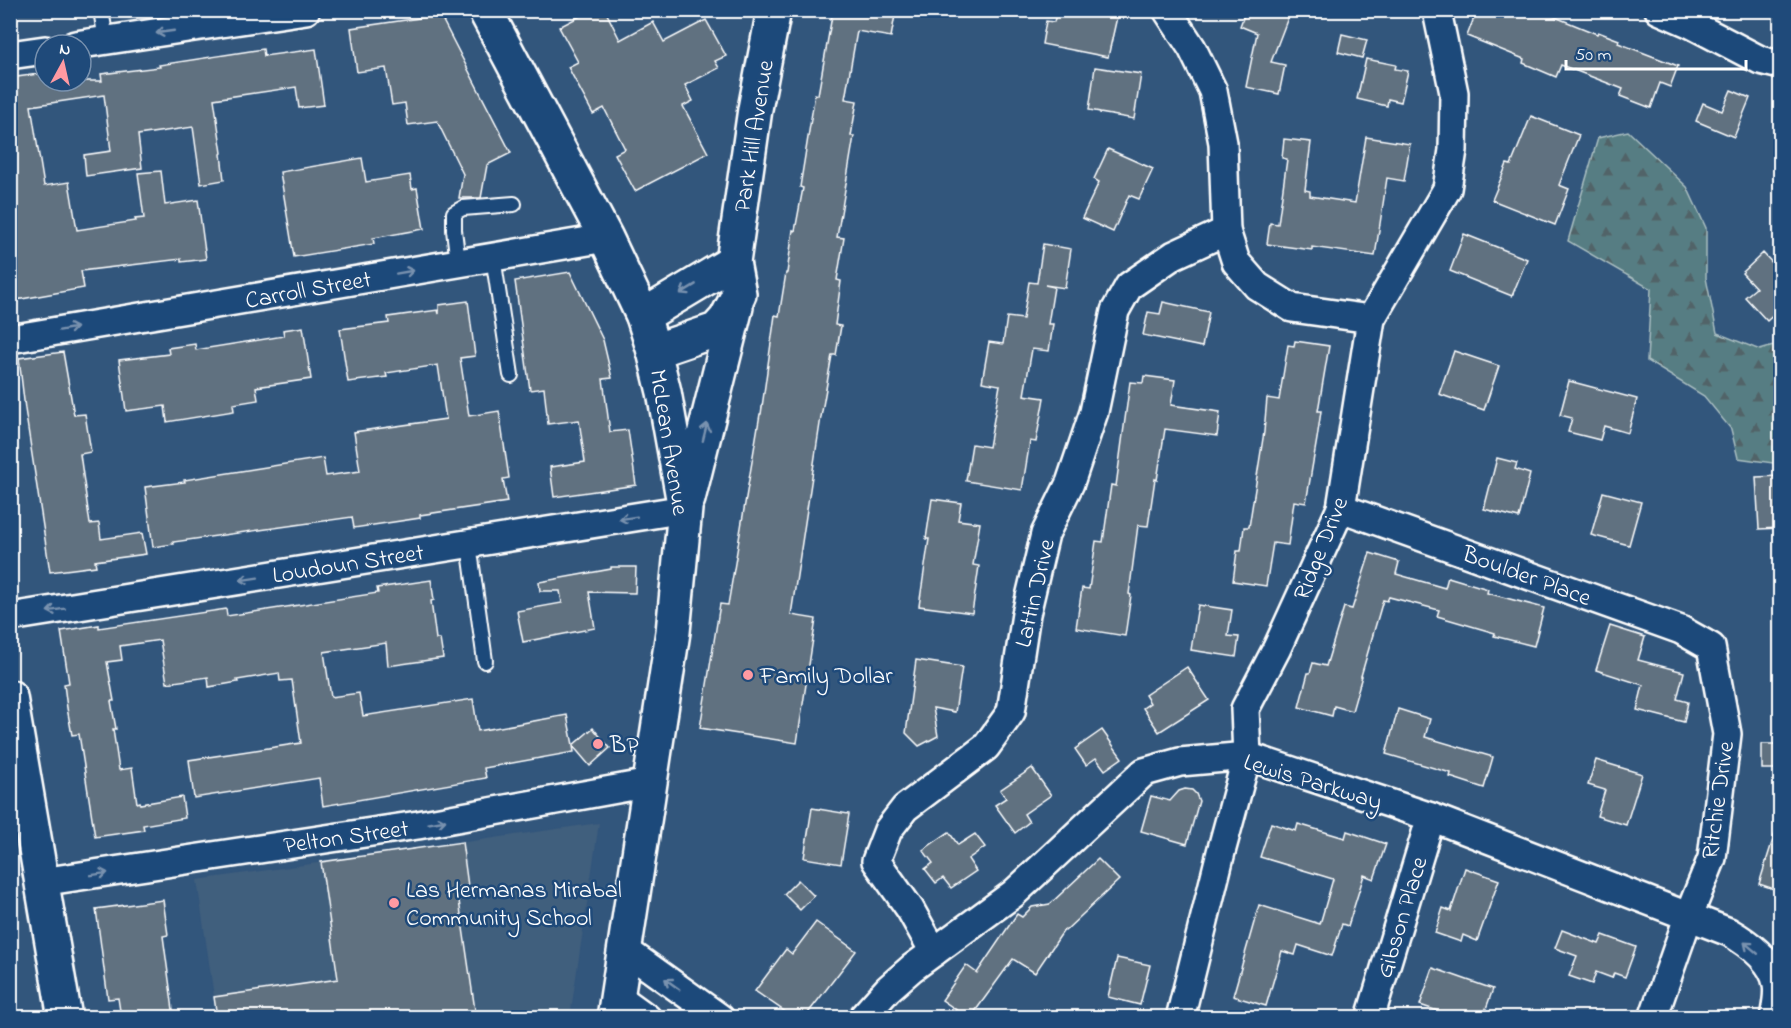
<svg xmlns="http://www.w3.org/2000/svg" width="1791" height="1028" font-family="'Indie Flower',sans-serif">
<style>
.built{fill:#405e7d}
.forest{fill:url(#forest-firs);stroke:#aabec1;stroke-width:1.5}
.building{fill:#607180;stroke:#fff;stroke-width:1.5}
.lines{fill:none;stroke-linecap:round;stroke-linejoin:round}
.service-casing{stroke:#fff;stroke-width:18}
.minor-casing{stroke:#fff;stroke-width:32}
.tertiary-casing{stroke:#fff;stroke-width:38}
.service{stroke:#1f4a7a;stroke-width:14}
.minor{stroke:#1f4a7a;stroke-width:27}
.tertiary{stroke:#1f4a7a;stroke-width:33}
.oneway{stroke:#7992af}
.poi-dot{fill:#ff9aa2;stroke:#1f4a7a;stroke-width:2}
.labels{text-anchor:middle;stroke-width:5;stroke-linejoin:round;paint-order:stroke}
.street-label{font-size:24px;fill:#fff;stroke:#1f4a7a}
.poi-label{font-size:24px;fill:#fff;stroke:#1f4a7a;text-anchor:start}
</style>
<defs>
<pattern id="forest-firs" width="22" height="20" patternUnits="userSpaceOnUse" patternTransform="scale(1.5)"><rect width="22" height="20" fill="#567d83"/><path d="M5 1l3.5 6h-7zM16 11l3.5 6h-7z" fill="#516468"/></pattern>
</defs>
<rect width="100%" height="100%" fill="#32567c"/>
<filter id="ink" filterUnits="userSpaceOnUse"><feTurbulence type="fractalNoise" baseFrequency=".0167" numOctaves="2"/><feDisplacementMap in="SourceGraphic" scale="12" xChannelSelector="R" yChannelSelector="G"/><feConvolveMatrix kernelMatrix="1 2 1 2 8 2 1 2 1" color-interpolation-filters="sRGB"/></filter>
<g filter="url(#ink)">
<polygon class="built" points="599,823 570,1017 217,1017 197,880"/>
<polygon class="forest" points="1628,131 1687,187 1706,228 1706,278 1717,333 1760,350 1780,344 1780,464 1738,458 1731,429 1704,396 1647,361 1651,289 1568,241 1598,138"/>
<g class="building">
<polygon points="592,10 605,10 620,40 653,22 664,42 706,20 726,56 715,61 719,68 685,85 693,101 683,106 708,153 635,191 615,154 625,149 604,108 593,114 568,67 578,62 559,27"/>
<polygon points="833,10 896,10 891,37 857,31 845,99 857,101 851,136 854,136 837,237 844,238 837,280 841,281 835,325 841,326 836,355 832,355 821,417 791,615 816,619 797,743 700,728 720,604 728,605 760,414 761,414 775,315 779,316 786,273 787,273 793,230 795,231 803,188 800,187 815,94 818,95"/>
<polygon points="1057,10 1084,10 1117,17 1108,57 1042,44 1046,21 1054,22"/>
<polygon points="1246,10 1278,10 1289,15 1271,62 1285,65 1279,94 1246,87 1257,33 1240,26"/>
<polygon points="1477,10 1538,10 1597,34 1598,32 1619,40 1618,43 1678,66 1670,87 1660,83 1651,108 1620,96 1623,89 1561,65 1556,77 1523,63 1524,59 1467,36"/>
<polygon points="440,15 511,153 487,165 481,198 459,198 463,174 437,121 408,125 405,103 392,105 386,68 357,72 351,28"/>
<polygon points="1342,34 1367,40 1362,58 1338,52"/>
<polygon points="263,49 264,56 316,49 324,105 299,108 296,87 214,99 222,153 221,154 224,180 201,184 193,127 138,135 142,168 86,176 84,155 111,151 104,95 31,106 44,186 69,182 77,230 136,221 135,219 144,218 138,173 161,171 165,205 198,200 206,259 181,262 181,259 81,271 84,288 10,301 10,78 45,73 45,81 102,81 101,74 160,67 159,65"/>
<polygon points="1366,59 1396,65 1395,69 1408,71 1401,102 1388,99 1387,106 1357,99"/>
<polygon points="1095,67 1141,74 1134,119 1100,113 1100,112 1089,110"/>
<polygon points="1731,90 1750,98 1734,137 1696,121 1703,103 1722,111"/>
<polygon points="1531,116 1579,135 1559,185 1569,189 1555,225 1492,200 1507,164 1511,165"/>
<polygon points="1366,137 1410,144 1404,181 1387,178 1375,256 1312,247 1312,250 1267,244 1270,223 1278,224 1287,159 1282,158 1284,139 1311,142 1305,190 1310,191 1310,196 1355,203"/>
<polygon points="1108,149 1153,169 1139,199 1129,195 1113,232 1082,218 1099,182 1094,179"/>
<polygon points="362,158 366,182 410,175 412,189 417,188 424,229 373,238 374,244 294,257 280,172"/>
<polygon points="1464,234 1527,259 1512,296 1450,271"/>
<polygon points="1043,244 1071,249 1065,288 1045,285 1054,287 1048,324 1053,324 1049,351 1032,349 1024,395 1044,398 1036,442 1030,441 1022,490 966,481 972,444 989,447 1000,385 982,382 989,342 1003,344 1007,317 1023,319 1029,282 1037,283"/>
<polygon points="1763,253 1780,271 1780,309 1767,321 1745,297 1756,288 1742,273"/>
<polygon points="570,272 603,340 612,378 603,379 610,432 628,430 636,485 554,497 550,467 585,462 579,420 548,424 544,388 530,390 515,281"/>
<polygon points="468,301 475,356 460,358 469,416 499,411 509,478 503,479 507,502 420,515 420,518 354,528 352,517 173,542 174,544 153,547 145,487 185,482 184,480 323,458 326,476 360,471 354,432 446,419 438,365 386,373 387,377 348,382 340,329 389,323 388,317 438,310 439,314 439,305"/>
<polygon points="1163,302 1209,312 1202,347 1143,335 1148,312 1160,314"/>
<polygon points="303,327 311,379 256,387 258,400 233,404 234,411 167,422 165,406 126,411 119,360 169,354 168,348 195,344 196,350 284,336 283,330"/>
<polygon points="1295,341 1329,346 1318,411 1321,411 1317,439 1306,503 1294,501 1288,545 1273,543 1266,586 1233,581 1237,551 1241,551 1244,527 1249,527 1264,432 1267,398 1279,400 1288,345 1294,346"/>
<polygon points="1454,351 1499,366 1484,410 1439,394"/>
<polygon points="63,352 74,415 85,414 91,452 80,454 90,524 99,523 101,539 142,533 146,554 95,561 96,566 50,572 25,409 19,358"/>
<polygon points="1144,376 1175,380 1171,405 1220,412 1217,436 1165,429 1157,480 1155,479 1148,526 1138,525 1129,594 1131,595 1125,636 1076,628 1082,588 1089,589 1096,541 1103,542 1111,485 1116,486 1130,382 1143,383"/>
<polygon points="1569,381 1637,399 1628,433 1604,426 1600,440 1568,432 1572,418 1560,415"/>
<polygon points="1497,458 1517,463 1515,469 1530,474 1519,518 1484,509"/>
<polygon points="1780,476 1780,528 1759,529 1756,477"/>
<polygon points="1603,492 1641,502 1629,545 1591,535"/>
<polygon points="932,499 961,503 958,520 980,523 973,565 979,566 972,613 919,606 929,539 926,539"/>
<polygon points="1370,553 1399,562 1396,574 1445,588 1448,577 1488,589 1487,593 1544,608 1534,646 1494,636 1495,633 1437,616 1439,610 1389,597 1387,601 1383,600 1361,676 1362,676 1352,711 1334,706 1332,716 1299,707 1308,673 1310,673 1313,663 1326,666 1344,607 1352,609"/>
<polygon points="611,567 636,567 635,593 589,592 595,628 523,642 517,611 562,603 560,591 540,591 539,582 611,569"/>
<polygon points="431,580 434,600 431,601 436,639 440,639 443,658 388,666 386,643 324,652 331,697 359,693 363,716 473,699 478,731 567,715 573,745 593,728 610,748 590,766 573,746 574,752 484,768 486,778 323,806 319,778 194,798 189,760 301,743 292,680 280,681 279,673 237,680 238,682 209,687 208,677 167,683 160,640 120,646 122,660 107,662 114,701 111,701 116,729 113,729 119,770 132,768 137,803 140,802 140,804 182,797 185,818 143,825 144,830 95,837 79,734 72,735 67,708 64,684 69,683 61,631 99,625 99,628 226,609 227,616 378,593 377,588"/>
<polygon points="1198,605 1232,610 1228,636 1239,637 1236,657 1191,650"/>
<polygon points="1610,626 1645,637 1638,660 1684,672 1677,699 1688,702 1684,722 1637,710 1643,685 1596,670"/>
<polygon points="916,660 962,667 955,712 933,708 938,736 919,746 906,733"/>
<polygon points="1187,667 1209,700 1159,732 1143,708 1150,703 1145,695"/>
<polygon points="1398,709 1430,719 1425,737 1493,757 1484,788 1450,777 1451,773 1386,754"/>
<polygon points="1102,730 1122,758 1105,770 1096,758 1086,765 1075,749"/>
<rect x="1762" y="744" width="18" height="25"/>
<polygon points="1596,760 1642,774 1626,825 1597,816 1605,790 1588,785"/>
<polygon points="1032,768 1051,795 1024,814 1029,822 1015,833 995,805 1006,798 1000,790"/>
<polygon points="1185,789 1192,790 1196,794 1199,801 1187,844 1141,831 1151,796 1170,801 1179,791"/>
<polygon points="812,808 849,814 841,864 804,858"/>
<polygon points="1271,823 1296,831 1298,824 1345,838 1347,831 1386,844 1374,879 1364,875 1348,926 1342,924 1332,956 1298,945 1295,955 1282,951 1266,1006 1233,996 1259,905 1320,924 1333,879 1260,857"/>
<polygon points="1776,830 1780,830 1780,878 1777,890 1759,884"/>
<polygon points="949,832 958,845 975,834 985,847 968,859 976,871 951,888 943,878 936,883 925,869 933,863 923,850"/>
<polygon points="462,842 468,886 457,887 476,1017 217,1017 214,997 338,979 321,862"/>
<polygon points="1098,859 1119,880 1065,931 1064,930 1035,973 1013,959 971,1017 967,1017 942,1000 966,965 977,973 1017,914 1022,917 1032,907 1050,904"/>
<polygon points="1465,868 1499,880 1477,941 1463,935 1461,942 1435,933 1443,908 1451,911"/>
<polygon points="798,880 814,896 800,910 784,894"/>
<polygon points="163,900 168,935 163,936 174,1017 121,1017 118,998 108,999 96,909"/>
<polygon points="816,922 856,951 805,1017 793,1017 755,991 786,949 792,954"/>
<polygon points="1562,930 1599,944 1603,935 1636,947 1625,977 1614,973 1612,978 1596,972 1592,984 1569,976 1577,956 1555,948"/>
<polygon points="1117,958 1150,965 1140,1005 1108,997"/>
<polygon points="1433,968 1493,989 1483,1017 1455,1017 1420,1005"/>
</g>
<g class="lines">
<defs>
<g id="service">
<polyline points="101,10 106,40"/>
<polyline points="493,257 511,375"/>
<polyline points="458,263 454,230 454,213 463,208 514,204"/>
<polyline points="469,544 485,661"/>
</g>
<g id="minor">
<polyline points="1167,10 1192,48 1213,91 1223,143 1226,231 1236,262 1257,286 1292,308 1371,319"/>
<polyline points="1659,10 1689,23 1760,60 1780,65"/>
<polyline points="75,45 306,10"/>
<polyline points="10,55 45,50"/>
<polyline points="10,339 606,238"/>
<polyline points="1341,508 1681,630 1711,647 1727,734 1712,858 1689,915 1653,1018"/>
<polyline points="10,617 685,509"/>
<polyline points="41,882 418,825 650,783"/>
<polyline points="625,950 720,1018"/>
<polyline points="934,952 910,909 876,861 888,830 905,808 986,747 1011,712 1026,614 1045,534 1070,483 1094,412 1115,311 1129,286 1174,255 1226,231"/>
<polyline points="618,997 647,1018"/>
<path d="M 862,1018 L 888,989 L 912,968 L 1013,894 L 1144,772 L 1180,762 L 1247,756 L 1431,817 L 1729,932 C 1748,943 1773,961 1777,984 C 1779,995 1776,1007 1774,1018"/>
<polyline points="1180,1018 1221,852 1247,756 1245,709 1277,648 1341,508 1371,319 1447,189 1453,150 1454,93 1438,16 1440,10"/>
<polyline points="1370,1018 1431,817"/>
</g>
<g id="tertiary">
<polyline points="485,10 606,238 643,316 654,351 664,392 685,509 673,632 614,1018"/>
<polyline points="643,316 733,262"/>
<polyline points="654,351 716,330 726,319 739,294 733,262 755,109 774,10"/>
<polyline points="688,499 736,307"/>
<polyline points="10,697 65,1018"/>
</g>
</defs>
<use href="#service" class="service-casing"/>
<use href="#minor" class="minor-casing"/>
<use href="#tertiary" class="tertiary-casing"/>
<use href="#service" class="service"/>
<use href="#minor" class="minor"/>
<use href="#tertiary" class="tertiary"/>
</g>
<defs><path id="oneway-shaft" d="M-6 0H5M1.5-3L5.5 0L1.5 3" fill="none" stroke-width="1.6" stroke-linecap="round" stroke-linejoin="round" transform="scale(1.5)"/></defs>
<g class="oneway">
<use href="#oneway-shaft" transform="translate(165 32) rotate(172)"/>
<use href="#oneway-shaft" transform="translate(405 272) rotate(-10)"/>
<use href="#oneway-shaft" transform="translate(688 289) rotate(149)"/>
<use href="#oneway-shaft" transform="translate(68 329) rotate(-10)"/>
<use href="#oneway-shaft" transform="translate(705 432) rotate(-76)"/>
<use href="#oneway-shaft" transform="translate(628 518) rotate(171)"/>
<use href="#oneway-shaft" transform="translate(249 579) rotate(171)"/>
<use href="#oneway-shaft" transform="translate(56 610) rotate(171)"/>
<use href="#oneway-shaft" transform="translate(437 822) rotate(-10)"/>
<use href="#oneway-shaft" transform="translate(99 874) rotate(-9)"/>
<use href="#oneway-shaft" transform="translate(1751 948) rotate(-140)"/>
<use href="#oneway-shaft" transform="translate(672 984) rotate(-144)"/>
</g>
</g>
<g class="poi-dot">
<circle cx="748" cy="675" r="6"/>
<circle cx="598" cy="744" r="6"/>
<circle cx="394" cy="903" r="6"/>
</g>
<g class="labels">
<g class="street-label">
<text transform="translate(753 136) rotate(-81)" y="8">Park Hill Avenue</text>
<text transform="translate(308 289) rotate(-10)" y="8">Carroll Street</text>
<text transform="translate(670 442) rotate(81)" y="8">McLean Avenue</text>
<text transform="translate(1320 548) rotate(-68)" y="8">Ridge Drive</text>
<text transform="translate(348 563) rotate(-9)" y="8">Loudoun Street</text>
<text transform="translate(1527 575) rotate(20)" y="8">Boulder Place</text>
<text transform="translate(1034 593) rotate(-77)" y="8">Lattin Drive</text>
<text transform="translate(1313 781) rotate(17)" y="8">Lewis Parkway</text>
<text transform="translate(1717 800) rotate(-82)" y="8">Ritchie Drive</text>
<text transform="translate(346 836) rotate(-8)" y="8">Pelton Street</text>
<text transform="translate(1401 917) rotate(-73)" y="8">Gibson Place</text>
</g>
<g class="poi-label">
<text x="760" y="683">Family Dollar</text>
<text x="610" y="752">BP</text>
<text x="406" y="897">Las Hermanas Mirabal<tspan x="406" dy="28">Community School</tspan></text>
</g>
</g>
<rect width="1791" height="1028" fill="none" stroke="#1f4a7a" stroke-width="36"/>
<rect x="18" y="18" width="1755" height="992" fill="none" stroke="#fff" stroke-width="2" filter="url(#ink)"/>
<g transform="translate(63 63) rotate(8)"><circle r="28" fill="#1f4a7a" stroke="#7992af" stroke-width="1.5"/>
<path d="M0-4.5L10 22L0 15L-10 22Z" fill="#ff9aa2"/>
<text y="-9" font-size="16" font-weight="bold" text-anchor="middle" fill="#ffffff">N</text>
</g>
<path d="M1566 60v9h180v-9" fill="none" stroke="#ffffff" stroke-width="3"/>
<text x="1575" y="60" font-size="18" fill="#ffffff" stroke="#1f4a7a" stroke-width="4.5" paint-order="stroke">50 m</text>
</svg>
